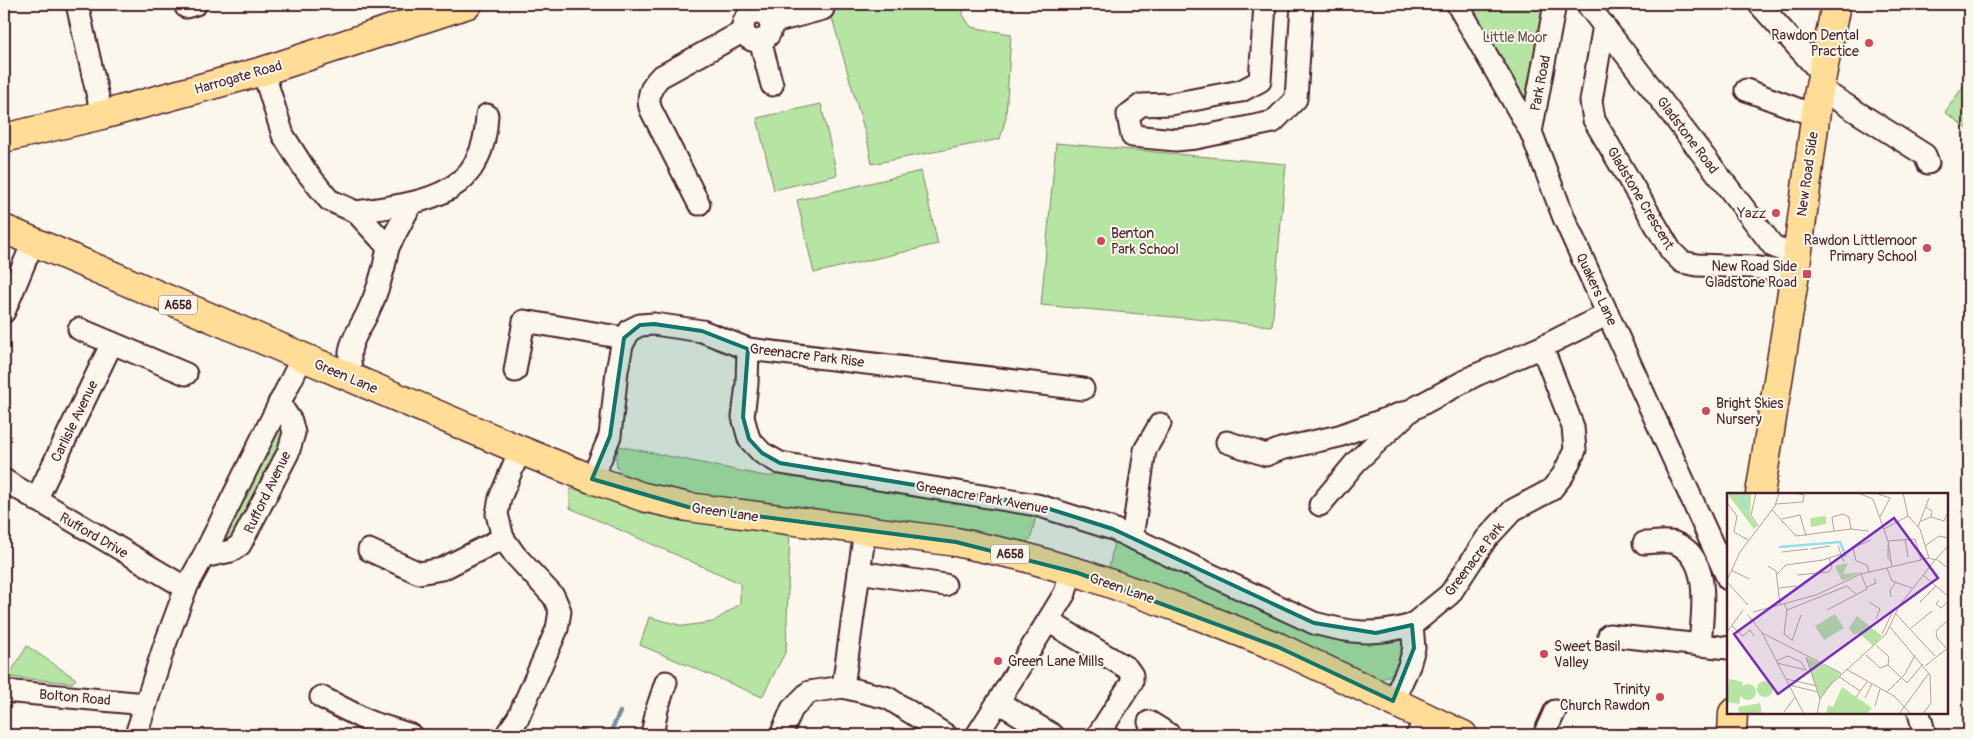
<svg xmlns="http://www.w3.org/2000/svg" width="1973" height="739" font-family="Pangolin,sans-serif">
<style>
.green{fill:#b5e4a3;stroke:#808267}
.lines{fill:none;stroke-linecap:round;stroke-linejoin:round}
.stream{stroke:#7790a5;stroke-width:4.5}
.minor-casing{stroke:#4a1f2b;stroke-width:25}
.major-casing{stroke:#4a1f2b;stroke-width:31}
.highway-casing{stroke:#4a1f2b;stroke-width:31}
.minor{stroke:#fbf7ec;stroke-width:21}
.major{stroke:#ffdd96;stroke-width:28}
.highway{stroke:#ffdd96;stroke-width:28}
.marked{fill:#0f766e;fill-opacity:0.2;stroke:#0f766e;stroke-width:4;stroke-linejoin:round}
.poi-dot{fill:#d1495b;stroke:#fbf7ec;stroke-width:2}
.labels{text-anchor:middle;stroke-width:4;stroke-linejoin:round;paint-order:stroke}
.shield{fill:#fbf7ec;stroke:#7f6065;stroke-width:1}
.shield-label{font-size:12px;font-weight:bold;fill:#4a1f2b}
.poi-label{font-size:14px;fill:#4a1f2b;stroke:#fbf7ec;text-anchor:end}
.park-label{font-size:14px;fill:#655049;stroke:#fbf7ec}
.street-label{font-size:14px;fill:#4a1f2b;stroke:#fbf7ec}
.inset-river{fill:none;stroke:#95dcf7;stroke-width:2.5}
.inset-road{fill:none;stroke:#b4a19f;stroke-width:1}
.view{fill:#7b2cbf;fill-opacity:0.15;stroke:#7b2cbf;stroke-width:2.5}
.inset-edge{fill:none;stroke:#4a1f2b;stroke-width:2.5}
</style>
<rect width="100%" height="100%" fill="#fbf7ec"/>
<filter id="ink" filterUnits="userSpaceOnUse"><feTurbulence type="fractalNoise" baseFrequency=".02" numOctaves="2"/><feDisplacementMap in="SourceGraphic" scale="10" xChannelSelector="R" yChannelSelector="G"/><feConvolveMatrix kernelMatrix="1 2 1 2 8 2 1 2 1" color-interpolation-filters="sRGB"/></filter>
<g filter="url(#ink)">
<g class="green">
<polygon points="828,4 964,4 963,15 971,27 1011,34 1006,117 1000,139 872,164 868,143"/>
<polygon points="1457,4 1555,4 1531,132"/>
<polygon points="1969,78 1969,130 1945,112"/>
<polygon points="821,104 837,175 774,190 757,118"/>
<polygon points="1056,143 1286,164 1272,326 1041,305"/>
<polygon points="921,171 938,244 814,273 797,200"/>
<polygon points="278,429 285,431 286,435 231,543 221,542"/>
<path d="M 619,446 L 765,476 L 774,476 L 783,472 L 1038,512 L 1095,530 L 1310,626 L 1398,636 L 1404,640 L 1407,647 C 1399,667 1398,674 1376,681 L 1354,668 L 1108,574 L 1114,542 L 1036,516 L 1031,538 L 1022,546 L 710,498 L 637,482 L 623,475 L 617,468 L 616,457 Z"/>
<polygon points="570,489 612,492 790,530 786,651 762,697 640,645 649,617 683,626 713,622 740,604 740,583 570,508"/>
<polygon points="27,646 76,679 72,683 8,677"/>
</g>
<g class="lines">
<polyline class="stream" points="609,735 620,712"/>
<defs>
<g id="minor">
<polyline points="77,4 102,115"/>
<polyline points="1265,4 1260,81 1241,91 1171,104 1141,105 1128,115 1132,136 1176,140 1196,138 1273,122 1296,99 1302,4"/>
<polyline points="1457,4 1531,132 1564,218 1728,579"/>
<polyline points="1587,4 1773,246 1796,256"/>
<polyline points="1759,4 1822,74"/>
<polyline points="186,7 196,4"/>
<circle cx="757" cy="27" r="14"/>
<polyline points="770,23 823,9"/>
<polyline points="1604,25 1591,101 1594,120 1671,251 1682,262 1697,265 1752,267 1795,273"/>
<polyline points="760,40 772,85"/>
<path d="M 263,71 L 283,135 L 305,170 L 329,200 L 356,212 L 388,247 C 384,270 378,292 367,314 C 353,342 345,345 353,379"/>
<polyline points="1819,88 1925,155 1928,163"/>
<polyline points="1746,90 1816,116"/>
<polyline points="1531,132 1555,4"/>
<path d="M 699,204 L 651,110 C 646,98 651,86 660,77 L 744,31"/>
<path d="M 356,212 C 423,202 484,198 487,115"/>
<polyline points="388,247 411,204"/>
<polyline points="4,312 33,242"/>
<polyline points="79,329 186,374"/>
<path d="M 748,349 L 747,384 L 743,417 L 749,439 L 762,453 L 780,463 L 1037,505 L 1113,529 L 1314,623 C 1351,633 1374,636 1412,625"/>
<polyline points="515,371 524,321 624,338"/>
<polyline points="1227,442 1266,455 1281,449 1339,436 1402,413"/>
<polyline points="592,479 610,436 617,371 622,345 630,330 640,325 654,324 702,331 748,349 1083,389"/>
<polyline points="4,480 186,588"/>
<polyline points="36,500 112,343"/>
<polyline points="1320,505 1356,462 1411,410 1476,375 1542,347 1608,314"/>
<polyline points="1132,538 1145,450 1160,424"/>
<path d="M 1644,543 C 1653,543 1667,540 1675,543 C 1713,558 1702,614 1700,645"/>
<polyline points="369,550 419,573 442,569 503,538"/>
<polyline points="203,557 231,551 240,545 288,453 294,433 291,421 279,403"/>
<polyline points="859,572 945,585"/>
<polyline points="1048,621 1127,668 1132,675 1132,682 1098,735"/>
<polyline points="1609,635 1728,648"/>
<polyline points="843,687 865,530"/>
<polyline points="4,691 146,704"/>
<polyline points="321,697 370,722 411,735"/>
<polyline points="1393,701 1409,666 1414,648 1412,625 1450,594 1486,539 1513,510 1551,490 1563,475 1575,450 1573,427 1542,347"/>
<polyline points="1919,713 1925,735"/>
<polyline points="1149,722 1170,735"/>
<polyline points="136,735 164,647 186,588 203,557 302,358"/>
<polyline points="506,735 518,718 557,629 560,611 554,597 515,555 503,538 497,514 500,498 520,450"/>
<polyline points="652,735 657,709 666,682"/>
<polyline points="781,735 792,709 809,692 843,687 888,698 946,735"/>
<polyline points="977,735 998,702"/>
<polyline points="1053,735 998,702 1065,593 1071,571"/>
<polyline points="1417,735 1428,718"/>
<polyline points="1544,735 1555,711"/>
</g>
<g id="major">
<polyline points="4,138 102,115 263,71 468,4"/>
<polyline points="1760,494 1795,273 1818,96 1836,4"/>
<polyline points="1732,735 1733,713"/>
</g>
<polyline id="highway" points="4,229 520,450 592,479 643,497 688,507 956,542 1021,556 1086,575 1182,609 1278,647 1463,735"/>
</defs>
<use href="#minor" class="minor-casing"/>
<use href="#major" class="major-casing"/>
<use href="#highway" class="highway-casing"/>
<use href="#minor" class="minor"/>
<use href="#major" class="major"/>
<use href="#highway" class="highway"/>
</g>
</g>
<path class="marked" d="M 654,324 L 702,331 L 748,349 L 743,417 L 749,439 L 762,453 L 780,463 L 1037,505 L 1113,529 L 1314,623 L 1376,633 L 1412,625 L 1414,648 L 1393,701 L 1278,647 L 1078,573 L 956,542 L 688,507 L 592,479 L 610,436 L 624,338 L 640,325 Z"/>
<g class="poi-dot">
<circle cx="1869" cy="43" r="5"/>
<circle cx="1776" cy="213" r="5"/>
<circle cx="1101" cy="241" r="5"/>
<circle cx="1927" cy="248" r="5"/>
<rect x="1802" y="269" width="10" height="10" rx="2.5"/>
<circle cx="1706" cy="411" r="5"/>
<circle cx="1544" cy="654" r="5"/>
<circle cx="998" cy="661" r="5"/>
<circle cx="1660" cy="697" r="5"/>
</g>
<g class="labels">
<g class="shield">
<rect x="159" y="295.5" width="38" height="19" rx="4"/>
<rect x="991" y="544.5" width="38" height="19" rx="4"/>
</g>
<g class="shield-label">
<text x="178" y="309">A658</text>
<text x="1010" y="558">A658</text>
</g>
<g class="poi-label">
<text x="1859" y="40">Rawdon Dental<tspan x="1859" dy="16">Practice</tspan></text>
<text x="1766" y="218">Yazz</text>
<text x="1111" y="238" text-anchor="start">Benton<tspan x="1111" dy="16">Park School</tspan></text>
<text x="1917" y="245">Rawdon Littlemoor<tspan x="1917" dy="16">Primary School</tspan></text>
<text x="1797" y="271">New Road Side<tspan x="1797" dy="16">Gladstone Road</tspan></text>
<text x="1716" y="408" text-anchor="start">Bright Skies<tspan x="1716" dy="16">Nursery</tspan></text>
<text x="1554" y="651" text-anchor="start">Sweet Basil<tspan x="1554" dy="16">Valley</tspan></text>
<text x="1008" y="666" text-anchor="start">Green Lane Mills</text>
<text x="1650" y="694">Trinity<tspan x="1650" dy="16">Church Rawdon</tspan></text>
</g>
<g class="park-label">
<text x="1515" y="42">Little Moor</text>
</g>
<g class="street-label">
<text transform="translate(238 77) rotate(-16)" y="5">Harrogate Road</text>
<text transform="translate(1540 83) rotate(-79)" y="5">Park Road</text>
<text transform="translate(1688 135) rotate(53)" y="5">Gladstone Road</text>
<text transform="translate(1807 174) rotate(-82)" y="5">New Road Side</text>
<text transform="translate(1641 198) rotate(59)" y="5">Gladstone Crescent</text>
<text transform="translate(1597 289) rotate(65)" y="5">Quakers Lane</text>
<text transform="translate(807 355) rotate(7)" y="5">Greenacre Park Rise</text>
<text transform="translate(346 376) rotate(23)" y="5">Green Lane</text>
<text transform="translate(74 421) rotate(-64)" y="5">Carlisle Avenue</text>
<text transform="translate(267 492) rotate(-64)" y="5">Rufford Avenue</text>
<text transform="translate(982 497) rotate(10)" y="5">Greenacre Park Avenue</text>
<text transform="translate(725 512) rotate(8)" y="5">Green Lane</text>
<text transform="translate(94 535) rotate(30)" y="5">Rufford Drive</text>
<text transform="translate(1474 559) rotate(-53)" y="5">Greenacre Park</text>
<text transform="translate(1122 588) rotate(19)" y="5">Green Lane</text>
<text transform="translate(75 697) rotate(5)" y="5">Bolton Road</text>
</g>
</g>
<g transform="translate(1727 493)">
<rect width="221" height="221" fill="#fbf7ec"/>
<path d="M 0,0 L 24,0 L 23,23 L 30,33 L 27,36 ZM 99,23 L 99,31 L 84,34 L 83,25 ZM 121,70 L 116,81 L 136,79 L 115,88 L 108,73 ZM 108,121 L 117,135 L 97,147 L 88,133 ZM 130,123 L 155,143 L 146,153 L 132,140 L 127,142 L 122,135 ZM 79,164 L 114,180 L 93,206 ZM 2,186 L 16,189 L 12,211 L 0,209 ZM30 196a8 8 0 1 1 16 0a8 8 0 1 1-16 0ZM13 199a8 8 0 1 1 16 0a8 8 0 1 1-16 0ZM 115,194 L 145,215 L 140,221 L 99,221 L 101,212 L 106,214 ZM 33,210 L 35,221 L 12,221 L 11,214 Z" fill="#b5e4a3"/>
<path class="inset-river" d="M 14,0 L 18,15M 52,54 L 113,49 L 119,64"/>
<path class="inset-road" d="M 29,0 L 24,22 L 31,33M 131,0 L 146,6 L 161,48 L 165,74M 176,0 L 181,23 L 193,36 L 202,65M 151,1 L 163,5 L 153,24M 0,10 L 10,23 L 7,39 L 21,47M 49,11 L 76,9 L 77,2 L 66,0M 45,17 L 69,43 L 124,36 L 141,38M 204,24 L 217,28 L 222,16M 55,26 L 73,22 L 79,43M 194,28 L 204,24 L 205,18 L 199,14M 191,34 L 202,5M 157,36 L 181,23M 107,38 L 105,24 L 116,21 L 122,24 L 124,36M 178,46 L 181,64M 161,48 L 188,46 L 194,67M 161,52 L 161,65 L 164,69M 111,53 L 117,69M 198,53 L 212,43 L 222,45M 84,56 L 103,53M 55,59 L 81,56M 209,66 L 222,76M 41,73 L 49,78 L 53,111M 160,75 L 165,88 L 185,95M 4,77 L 22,86M 142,79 L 140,72 L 129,68 L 126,55 L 144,47M 50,81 L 59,72 L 96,67 L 114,61M 70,82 L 102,79 L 105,74 L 102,65M 196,82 L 222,104M 0,87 L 13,59 L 48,13 L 52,0M 0,89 L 21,112M 140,94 L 149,90 L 147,85M 52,95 L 70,93M 164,104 L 163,97 L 169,89M 212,107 L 209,111 L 214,115 L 222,108M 142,109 L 153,116 L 149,126M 193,109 L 209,93M 57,110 L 60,117 L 57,141 L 65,147M 60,117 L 120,93 L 129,101M 100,117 L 140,96 L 134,81M 26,119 L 89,102 L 134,81 L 202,65 L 208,67 L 222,52M 168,120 L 208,163M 21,122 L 35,140 L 77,221M 5,133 L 16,143 L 23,137 L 27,143M 163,134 L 203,182 L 204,210 L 196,221M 184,135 L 205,118M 0,139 L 16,117M 35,140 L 114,180M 155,141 L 166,118M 65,148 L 74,122M 219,155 L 210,145 L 209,138 L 222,126M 139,162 L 153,175 L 161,172 L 162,164 L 149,152M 79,164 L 93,206M 49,168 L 61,163 L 74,169 L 79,177M 50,170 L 79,177M 161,172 L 180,190 L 196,171M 198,173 L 222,154M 119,176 L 167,203 L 184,221M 111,183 L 133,198M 59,186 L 90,193M 62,192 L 91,199M 160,199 L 178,181 L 188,162M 129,204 L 140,189M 138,205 L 145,191M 148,213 L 153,196M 57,219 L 68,204M 90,221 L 93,206 L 102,193 L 159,141 L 172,113 L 208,67M 172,221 L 202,180"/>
<path class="view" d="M 167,25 L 211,85 L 51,201 L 7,141 Z"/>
<rect width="221" height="221" class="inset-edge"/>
</g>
<rect width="1973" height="739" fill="none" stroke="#fbf7ec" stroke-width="20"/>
<rect x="10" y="10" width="1953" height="719" fill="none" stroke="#4a1f2b" stroke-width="2" filter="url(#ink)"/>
</svg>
